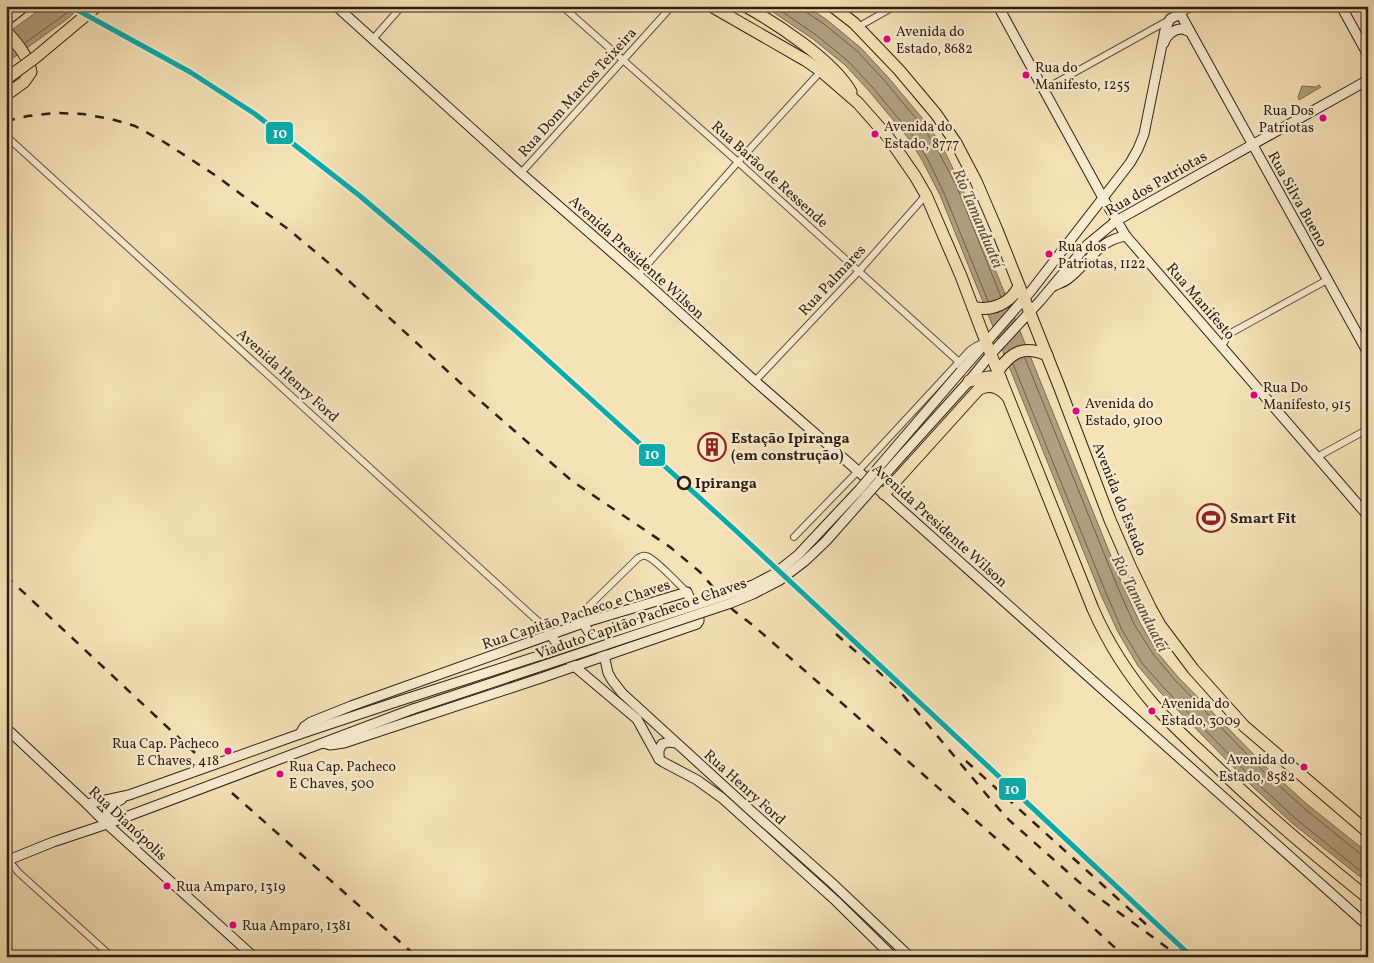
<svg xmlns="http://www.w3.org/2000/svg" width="1374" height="963" font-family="Vollkorn,serif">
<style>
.water{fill:#b19f7f;stroke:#7d6b53}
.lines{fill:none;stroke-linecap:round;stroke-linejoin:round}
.shore{stroke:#705e48;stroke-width:1}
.street-casing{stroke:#604f3b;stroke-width:8}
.secondary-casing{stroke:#2e1e12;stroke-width:11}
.highway-casing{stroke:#2e1e12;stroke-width:13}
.street{stroke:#f8ecd0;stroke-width:6}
.secondary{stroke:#f8ecd0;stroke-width:9}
.highway{stroke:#f5e2b7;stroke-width:11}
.rail{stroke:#2e1e12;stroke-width:2.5;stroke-dasharray:9 9;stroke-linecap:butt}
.secondary-bridge-casing{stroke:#2e1e12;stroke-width:11;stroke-linecap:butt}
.highway-bridge-casing{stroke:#2e1e12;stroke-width:13;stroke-linecap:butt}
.secondary-bridge{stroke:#f8ecd0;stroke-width:9}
.highway-bridge{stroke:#f5e2b7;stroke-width:11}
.rail-1-casing{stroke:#f8ecd0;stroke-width:9}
.rail-1{stroke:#09abab;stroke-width:5}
.bus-dot{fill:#e5007d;stroke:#f8ecd0;stroke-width:2}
.stop-dot{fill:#f8ecd0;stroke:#2e1e12;stroke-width:2.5}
.labels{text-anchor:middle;stroke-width:4.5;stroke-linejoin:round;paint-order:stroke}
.bus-label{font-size:14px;fill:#2e1e12;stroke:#f8ecd0;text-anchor:start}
.street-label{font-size:15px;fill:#2e1e12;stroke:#f8ecd0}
.poi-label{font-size:15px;font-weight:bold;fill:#2e1e12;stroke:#f8ecd0;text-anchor:start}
.stop-label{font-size:15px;font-weight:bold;fill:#2e1e12;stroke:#f8ecd0;text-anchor:start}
.water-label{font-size:16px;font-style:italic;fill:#5c4b38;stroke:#f8ecd0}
.line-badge{stroke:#f8ecd0;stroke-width:2}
.badge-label{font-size:14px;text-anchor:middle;font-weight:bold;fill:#fff}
</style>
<rect width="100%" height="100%" fill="#f5e2b7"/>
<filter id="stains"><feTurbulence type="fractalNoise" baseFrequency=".004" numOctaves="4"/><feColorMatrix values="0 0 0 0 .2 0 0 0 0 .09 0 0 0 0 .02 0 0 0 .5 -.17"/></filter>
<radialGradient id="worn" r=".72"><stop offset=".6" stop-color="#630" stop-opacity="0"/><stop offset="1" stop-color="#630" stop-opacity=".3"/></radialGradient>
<g class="water">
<polygon points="45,6 82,6 67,19 6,63 6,34"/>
<polygon points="764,6 807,6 827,20 861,48 887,76 928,125 943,148 961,185 1123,586 1139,621 1157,652 1178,677 1268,769 1308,805 1368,853 1368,883 1292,823 1252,786 1161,693 1138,666 1118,632 1101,595 940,195 922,160 909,139 869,91 845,65 813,39"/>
<polygon points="1319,85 1321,87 1299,100 1298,97 1302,86 1316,87"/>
</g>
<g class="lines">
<g class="shore">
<polyline points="774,6 816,35 848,61 873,88 913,136 927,158 944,193 988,301"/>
<polyline points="805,6 806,12 824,24 857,51 883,79 924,128 938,151 957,187 1001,297"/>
<polyline points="25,43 64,15 75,6"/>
<polyline points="1025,358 1118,588 1134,624 1153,654 1175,680 1265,773 1305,809 1363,856 1368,857"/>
<polyline points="1013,364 1106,593 1122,630 1142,663 1165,689 1256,782 1296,819 1368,877"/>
</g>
<defs>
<g id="street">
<polyline points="562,6 738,162 959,362"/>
<polyline points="1087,6 1088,7"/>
<polyline points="1180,14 1194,6"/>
<polyline points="858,27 895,6"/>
<polyline points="373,39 402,6"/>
<polyline points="1043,90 1169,20"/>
<polyline points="6,136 540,623 550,634"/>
<polyline points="521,173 672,6"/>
<polyline points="638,275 738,162 821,71"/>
<polyline points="1222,346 1229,334 1327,280"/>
<polyline points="755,381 859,271 926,195"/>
<polyline points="1317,457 1368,429"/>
<polyline points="794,537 858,471 970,350 976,346 985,342"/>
<path d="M 583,623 L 584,615 L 588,607 L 638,558 C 642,556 642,555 646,556 C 655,558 679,585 687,592"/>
<polyline points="7,858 18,872 112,957"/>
</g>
<g id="secondary">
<polyline points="336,6 521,173 638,275 755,381 850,464 1368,926"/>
<polyline points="998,6 1103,198 1126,236 1368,516"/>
<polyline points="1176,6 1368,353"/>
<polyline points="1341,6 1368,55"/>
<path d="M 1164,43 C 1166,36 1174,28 1183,29 C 1185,30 1188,31 1190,32"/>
<path d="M 1054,286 C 1058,284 1064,282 1068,279 C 1089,263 1098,240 1126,236"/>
<polyline points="961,371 1031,291 1130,163 1138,149 1144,134 1165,30 1170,19 1180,14"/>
<polyline points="904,453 969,381 991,354 1040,301 1087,245 1116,221 1368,80"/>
<polyline points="583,623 604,655 608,673 612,680 622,693 749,809 832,883 910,957"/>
<polyline points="550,634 574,666 637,719 659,759 663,762 697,780 722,798 836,901 893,957"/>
<polyline points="6,728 87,804 107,824 254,957"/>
<polyline points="300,734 304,727 311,722 351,706 583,623 687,592 699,618 699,621 697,624 541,678 344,743 330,745 323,743"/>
<polyline points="659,759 659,750 662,744 669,742 676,743"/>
<polyline points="87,804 129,795 297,735 396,702"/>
<path d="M 107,824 C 105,808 109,806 122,799"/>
<polyline points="6,861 53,842 107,824 413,709"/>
</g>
<g id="highway">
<path d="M 711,6 L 805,60 L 821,71 L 858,103 L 888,137 L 915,176 L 926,195 L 961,276 L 986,342 L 1093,609 C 1108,643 1129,676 1154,705 C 1173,727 1195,746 1216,766 C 1264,813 1316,856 1368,898"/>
<path d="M 745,6 C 776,23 834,61 851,92"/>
<polyline points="832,6 854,23 899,70 936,114 956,143 967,164 976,181 997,230 1059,386 1110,520 1131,568 1151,609 1160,625 1193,669 1244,726 1368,832"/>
<polyline points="6,20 24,6"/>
<path d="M 6,31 C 16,42 29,57 31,72 L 24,82 L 6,95"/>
<path d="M 973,307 C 992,312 1011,303 1019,286"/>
<path d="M 998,371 C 1011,352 1024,345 1047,355"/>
<polyline points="969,381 988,377 1000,377"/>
<path d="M 884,494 L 978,390 C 989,383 999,387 1007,396"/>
</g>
</defs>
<use href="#street" class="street-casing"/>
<use href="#secondary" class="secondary-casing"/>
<use href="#highway" class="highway-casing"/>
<use href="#street" class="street"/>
<use href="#secondary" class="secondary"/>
<use href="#highway" class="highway"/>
<g class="rail">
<polyline points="6,121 28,116 56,113 83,114 111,119 135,126 164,142 215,175 288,229 337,270 478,399 572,481 670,547 700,572 733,610 755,627 1007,848 1125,957"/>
<polyline points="6,576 195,753"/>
<polyline points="836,634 898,689 991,800 1009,820 1088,890 1180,957"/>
<polyline points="966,761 1149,927"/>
<polyline points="232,793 417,957"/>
</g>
<defs>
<g id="secondary-bridge">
<polyline points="396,702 724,596 753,585 774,574 798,555 859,490 961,371"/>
<polyline points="413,709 731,603 753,594 780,580 805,561 826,541 904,453"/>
</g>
<polyline id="highway-bridge" points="6,79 36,57 97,6"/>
</defs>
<use href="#secondary-bridge" class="secondary-bridge-casing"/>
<use href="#highway-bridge" class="highway-bridge-casing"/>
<use href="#secondary-bridge" class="secondary-bridge"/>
<use href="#highway-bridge" class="highway-bridge"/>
<defs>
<polyline id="rail-1" points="70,6 190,72 255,114 360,196 433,258 519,334 734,529 1192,957"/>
</defs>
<use href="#rail-1" class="rail-1-casing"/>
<use href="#rail-1" class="rail-1"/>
</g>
<defs>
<symbol id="building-ring" viewBox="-11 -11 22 22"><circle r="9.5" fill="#f8ecd0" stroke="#8f2418" stroke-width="1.5"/><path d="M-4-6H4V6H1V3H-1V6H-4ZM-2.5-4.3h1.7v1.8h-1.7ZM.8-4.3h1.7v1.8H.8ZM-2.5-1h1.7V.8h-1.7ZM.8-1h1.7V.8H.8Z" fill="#8f2418"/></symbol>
<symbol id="stadium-ring" viewBox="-11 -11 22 22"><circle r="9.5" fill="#f8ecd0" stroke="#8f2418" stroke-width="1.5"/><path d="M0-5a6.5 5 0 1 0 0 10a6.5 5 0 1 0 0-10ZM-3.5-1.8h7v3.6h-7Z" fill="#8f2418"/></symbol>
</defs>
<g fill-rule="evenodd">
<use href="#building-ring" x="696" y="431" width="32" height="32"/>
<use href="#stadium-ring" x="1195" y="502" width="32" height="32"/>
</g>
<g class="bus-dot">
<circle cx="887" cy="39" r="4.5"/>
<circle cx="1026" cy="75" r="4.5"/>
<circle cx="1323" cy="118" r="4.5"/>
<circle cx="875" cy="134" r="4.5"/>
<circle cx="1049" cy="254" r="4.5"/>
<circle cx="1254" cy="395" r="4.5"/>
<circle cx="1076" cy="411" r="4.5"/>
<circle cx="1152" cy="711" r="4.5"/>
<circle cx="228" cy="751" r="4.5"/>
<circle cx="1304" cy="767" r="4.5"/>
<circle cx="280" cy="774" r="4.5"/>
<circle cx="167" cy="886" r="4.5"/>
<circle cx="233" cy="925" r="4.5"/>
</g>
<circle class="stop-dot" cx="684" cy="483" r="6"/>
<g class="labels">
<g class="bus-label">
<text x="896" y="36">Avenida do<tspan x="896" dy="17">Estado, 8682</tspan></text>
<text x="1035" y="72">Rua do<tspan x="1035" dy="17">Manifesto, 1255</tspan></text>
<text x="1314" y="115" text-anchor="end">Rua Dos<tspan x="1314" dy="17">Patriotas</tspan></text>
<text x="884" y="131">Avenida do<tspan x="884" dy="17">Estado, 8777</tspan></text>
<text x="1058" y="251">Rua dos<tspan x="1058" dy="17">Patriotas, 1122</tspan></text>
<text x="1263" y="392">Rua Do<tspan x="1263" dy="17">Manifesto, 915</tspan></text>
<text x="1085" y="408">Avenida do<tspan x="1085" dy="17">Estado, 9100</tspan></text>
<text x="1161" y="708">Avenida do<tspan x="1161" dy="17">Estado, 3009</tspan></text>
<text x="219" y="748" text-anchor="end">Rua Cap. Pacheco<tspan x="219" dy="17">E Chaves, 418</tspan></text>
<text x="1295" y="764" text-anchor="end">Avenida do<tspan x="1295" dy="17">Estado, 8582</tspan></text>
<text x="289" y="771">Rua Cap. Pacheco<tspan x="289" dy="17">E Chaves, 500</tspan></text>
<text x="176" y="891">Rua Amparo, 1319</text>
<text x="242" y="930">Rua Amparo, 1381</text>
</g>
<g class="street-label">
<text transform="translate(577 92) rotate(-48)" y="5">Rua Dom Marcos Teixeira</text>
<text transform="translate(770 174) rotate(42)" y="5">Rua Barão de Ressende</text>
<text transform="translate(1156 183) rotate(-30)" y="5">Rua dos Patriotas</text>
<text transform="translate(1298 199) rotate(61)" y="5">Rua Silva Bueno</text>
<text transform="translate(637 257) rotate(42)" y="5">Avenida Presidente Wilson</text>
<text transform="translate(832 280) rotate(-47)" y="5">Rua Palmares</text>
<text transform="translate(1201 301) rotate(49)" y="5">Rua Manifesto</text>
<text transform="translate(288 375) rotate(42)" y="5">Avenida Henry Ford</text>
<text transform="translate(1120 499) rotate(68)" y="5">Avenida do Estado</text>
<text transform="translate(940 525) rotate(42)" y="5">Avenida Presidente Wilson</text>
<text transform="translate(576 614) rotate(-18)" y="5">Rua Capitão Pacheco e Chaves</text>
<text transform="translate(641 618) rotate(-19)" y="5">Viaduto Capitão Pacheco e Chaves</text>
<text transform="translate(745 787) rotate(42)" y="5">Rua Henry Ford</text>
<text transform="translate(128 823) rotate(43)" y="5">Rua Dianópolis</text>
</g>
<g class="poi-label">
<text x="731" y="443">Estação Ipiranga<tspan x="731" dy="17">(em construção)</tspan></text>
<text x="1230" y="523">Smart Fit</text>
</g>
<g class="stop-label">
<text x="695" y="488">Ipiranga</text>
</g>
<g class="water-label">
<text transform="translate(979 218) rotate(67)" y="6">Rio Tamanduateí</text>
<text transform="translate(1141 603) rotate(63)" y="6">Rio Tamanduateí</text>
</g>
</g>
<g class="line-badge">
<rect x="265" y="121" width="29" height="24" rx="5" fill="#09abab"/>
<rect x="638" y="443" width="28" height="24" rx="5" fill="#09abab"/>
<rect x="998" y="777" width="29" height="24" rx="5" fill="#09abab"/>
</g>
<g class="badge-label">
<text x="280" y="138">10</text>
<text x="652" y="459">10</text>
<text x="1012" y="794">10</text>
</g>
<rect width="1374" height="963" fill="none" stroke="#f5e2b7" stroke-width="25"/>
<rect x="8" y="8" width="1359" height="948" fill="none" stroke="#2e1e12" stroke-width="2.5"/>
<rect x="12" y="12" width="1349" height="938" fill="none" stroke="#2e1e12"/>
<rect width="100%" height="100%" filter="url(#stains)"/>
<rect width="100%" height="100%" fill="url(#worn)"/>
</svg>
